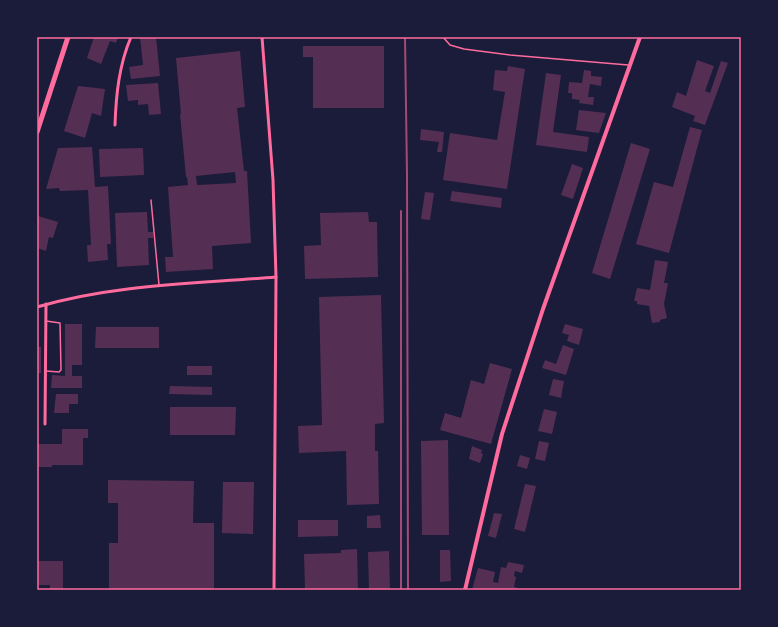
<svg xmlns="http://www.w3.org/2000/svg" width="778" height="627" font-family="Inter,sans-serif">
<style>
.building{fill:#542f53;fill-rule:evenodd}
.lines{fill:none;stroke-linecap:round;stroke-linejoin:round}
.service{stroke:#ff6b9d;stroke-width:1.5}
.minor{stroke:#ff6b9d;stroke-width:3}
.tertiary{stroke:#ff6b9d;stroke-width:4}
.trunk{stroke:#ff6b9d;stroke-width:5}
.rail{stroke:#a44b75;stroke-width:2}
.neatline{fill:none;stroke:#ff6b9d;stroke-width:1.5}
</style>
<rect width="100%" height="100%" fill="#1b1b3a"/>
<g class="building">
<polygon points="94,37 118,37 116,43 110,41 101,64 87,58"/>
<polygon points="140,37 156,37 160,76 131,79 129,67 143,65"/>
<polygon points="303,46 384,46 384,108 313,108 313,57 303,57"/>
<path d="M 240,51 L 245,107 L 237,108 L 244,171 L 247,171 L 251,243 L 212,246 L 213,269 L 166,272 L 165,257 L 173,257 L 168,187 L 188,185 L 187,177 L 186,177 L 180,114 L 181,114 L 176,58 ZM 235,172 L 236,183 L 197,185 L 196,176 Z"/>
<polygon points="697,60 714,66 705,91 710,93 721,61 728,63 705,125 693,121 695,116 672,107 677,92 686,96"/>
<polygon points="508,66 525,69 507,189 443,180 450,133 497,140 505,92 493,90 495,70 507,71"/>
<polygon points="584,70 591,71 591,76 602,77 601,86 590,84 588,97 594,97 593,105 579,103 580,100 572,99 572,93 568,93 569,82 582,83"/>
<polygon points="546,73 561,75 553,132 589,137 587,152 536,145"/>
<polygon points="158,83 161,114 149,115 148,104 138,105 138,100 128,101 126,85"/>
<polygon points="78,86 105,89 101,116 92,113 85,138 64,131"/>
<polygon points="579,110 606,113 599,133 576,130"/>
<polygon points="690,127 702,130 669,253 636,244 654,182 673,187"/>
<polygon points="421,129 444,132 442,152 437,152 439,142 420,140"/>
<polygon points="631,143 650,149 610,279 592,273"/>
<polygon points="92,147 95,187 108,186 111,244 107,244 108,260 88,262 87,245 91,245 88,190 60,191 59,188 46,189 58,148"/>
<polygon points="143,148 144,175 100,177 99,149"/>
<polygon points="572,164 583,168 573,199 561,195"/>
<polygon points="452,191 502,198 501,208 450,201"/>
<polygon points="425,192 434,193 430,220 421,219"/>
<polygon points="147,212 148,232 153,232 153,238 148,238 149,265 117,267 115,213"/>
<polygon points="368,212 369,222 377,222 378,277 305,279 304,246 321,245 320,213"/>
<polygon points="38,216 58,222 53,238 49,237 46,251 37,248"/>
<polygon points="655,260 668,262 664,283 668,283 664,304 667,318 660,320 660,322 652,323 649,306 637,304 637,301 634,301 637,288 650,290"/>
<polygon points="381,295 384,423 375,424 375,451 378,451 379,504 347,505 346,451 299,453 298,426 322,425 319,297"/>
<polygon points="65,324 82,324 82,365 72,365 72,376 82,376 82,388 51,388 52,375 65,376"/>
<polygon points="565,324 583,329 579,345 567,341 569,335 562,333"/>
<polygon points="96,327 159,327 159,348 95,348"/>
<polygon points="563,345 574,349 566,375 542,368 545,360 556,364"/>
<rect x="37" y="347" width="4" height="26"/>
<polygon points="490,363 512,369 491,444 440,430 445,413 461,418 471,380 484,384"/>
<rect x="187" y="366" width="25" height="9"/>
<polygon points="553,379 564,381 561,398 549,395"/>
<polygon points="170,386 212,387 212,395 169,394"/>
<polygon points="56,394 78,394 78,404 69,404 69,413 54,413"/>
<polygon points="170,407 236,407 235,435 170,435"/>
<polygon points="544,409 557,412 552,434 538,431"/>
<polygon points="62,429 88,429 88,438 83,438 83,465 52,465 52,467 37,467 37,444 62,444"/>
<polygon points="448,440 449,535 422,535 421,441"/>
<polygon points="539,441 549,443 545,461 535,459"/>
<polygon points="472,446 482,450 481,453 483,454 480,463 469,459"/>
<polygon points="520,455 530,458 527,469 517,466"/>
<polygon points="108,480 194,481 193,523 214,523 214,590 109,590 109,543 118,543 118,503 108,503"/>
<polygon points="223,482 254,482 253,534 222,533"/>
<polygon points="525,484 536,486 525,532 514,529"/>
<polygon points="494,513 502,514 496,538 488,536"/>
<polygon points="380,515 381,528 367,528 367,516"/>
<polygon points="298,520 338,520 338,536 298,537"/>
<polygon points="357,549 358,590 305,590 304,554 341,553 341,550"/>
<polygon points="440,550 450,550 451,581 440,582"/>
<polygon points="389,551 390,590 369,590 368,552"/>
<polygon points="37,561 63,561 63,590 50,590 50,585 37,585"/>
<polygon points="508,562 524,565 522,573 515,571 514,576 516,577 514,587 518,588 518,590 472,590 478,568 495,572 493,582 498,583 501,567 506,568"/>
</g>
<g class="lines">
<g class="service">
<polyline points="443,37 450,45 464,49 510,55 628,65"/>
<polyline points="151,200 159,285"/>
<polyline points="46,371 59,372 61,370 60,323 46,321"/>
</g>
<g class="minor">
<polyline points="262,37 273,180 276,277 274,590"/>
<path d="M 115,125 C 116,95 119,65 131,37"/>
<path d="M 37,307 C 115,284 195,284 276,277"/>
<polyline points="45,424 46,304"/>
</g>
<polyline class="tertiary" points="465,590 502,434 543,309 640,37"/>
<polyline class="trunk" points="37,132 68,37"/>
<g class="rail">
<polyline points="405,37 407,175 408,590"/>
<polyline points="401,590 401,211"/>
</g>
</g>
<rect width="778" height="627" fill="none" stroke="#1b1b3a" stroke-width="76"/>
<rect x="38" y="38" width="702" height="551" class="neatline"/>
</svg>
